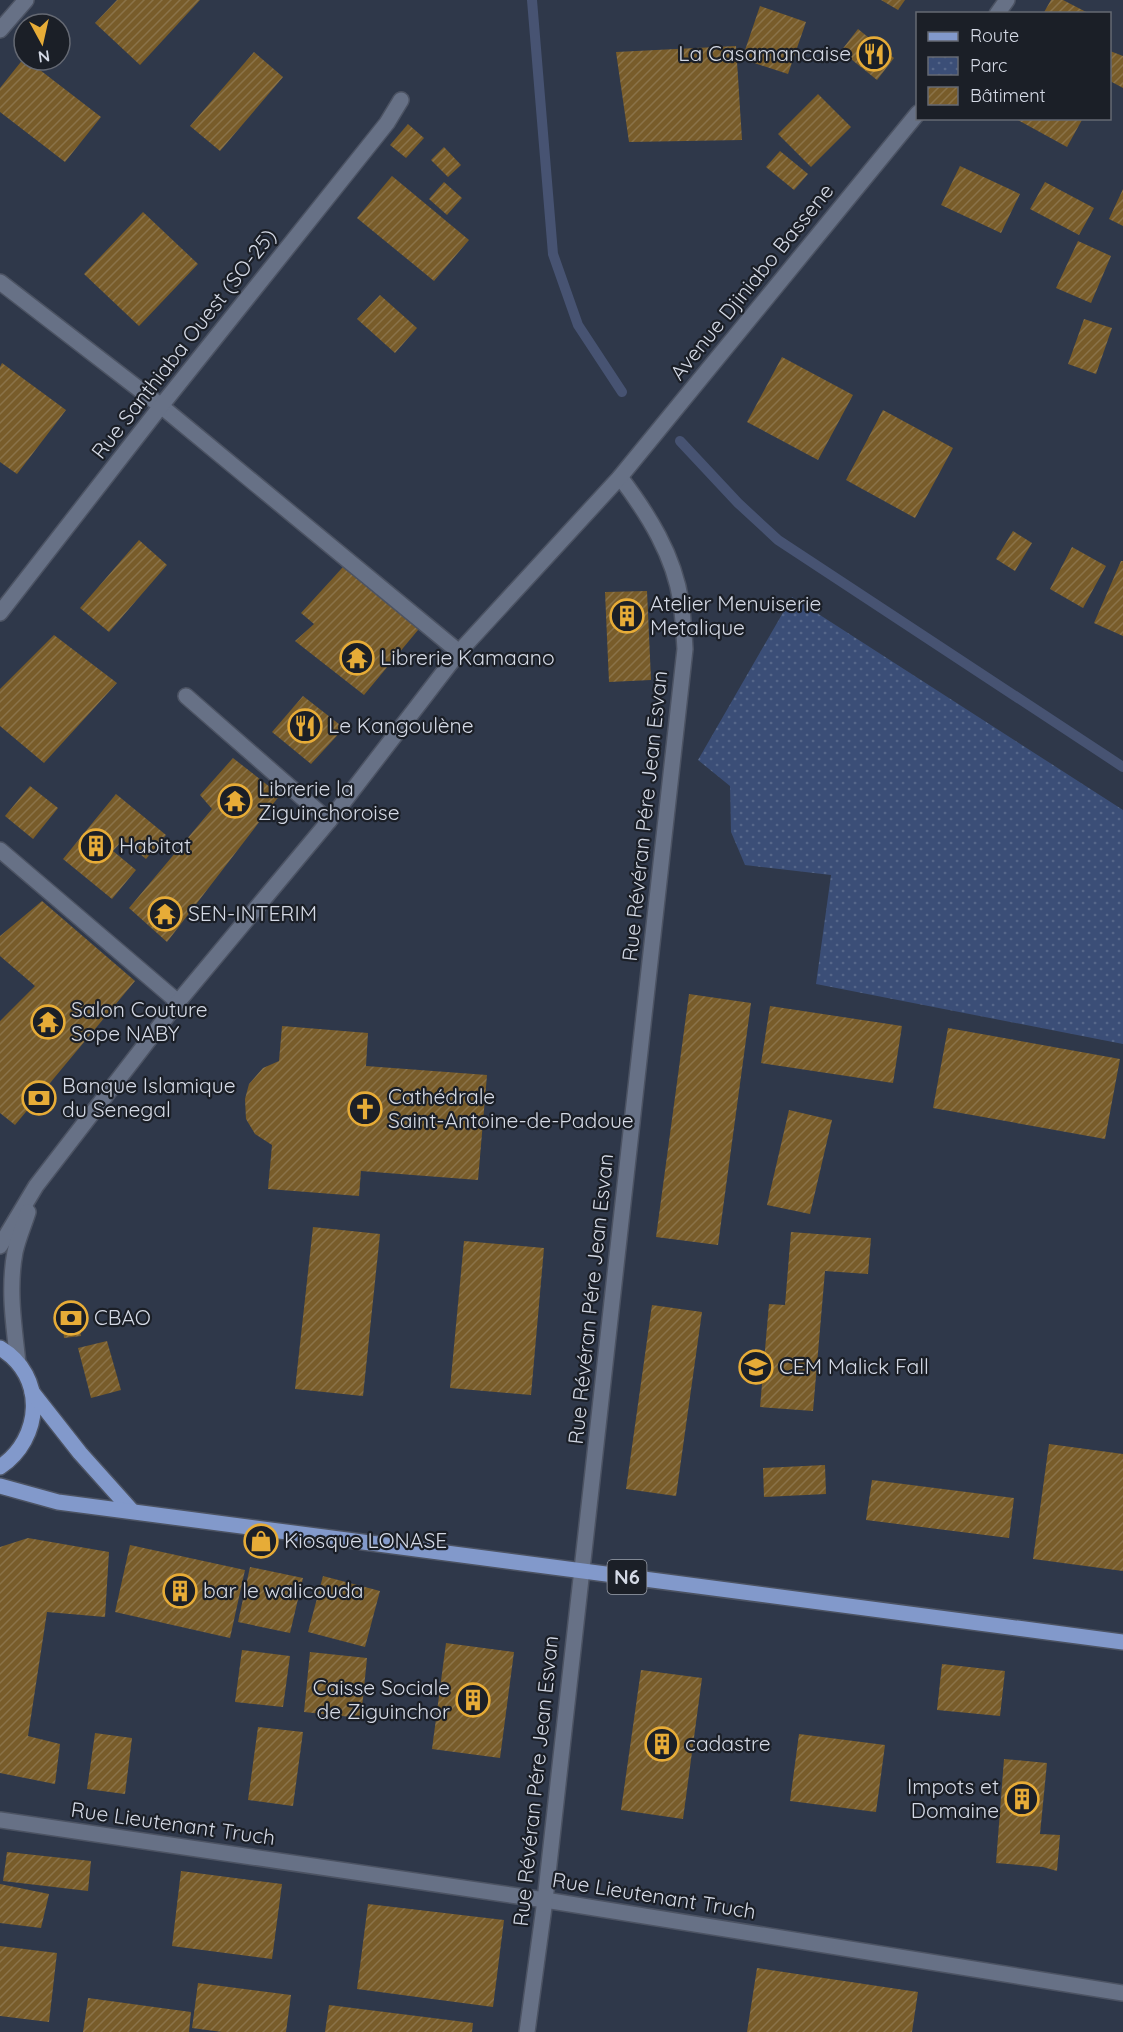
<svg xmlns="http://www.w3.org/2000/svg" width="1123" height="2032" font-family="Quicksand,sans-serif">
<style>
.park{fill:url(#park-dots)}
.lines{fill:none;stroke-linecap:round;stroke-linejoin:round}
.stream{stroke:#475372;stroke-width:10}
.building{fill:url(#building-hatch)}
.service-casing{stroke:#4c5363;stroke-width:18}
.minor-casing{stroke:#4c5363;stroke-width:18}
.secondary-casing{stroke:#4c5363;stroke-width:18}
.primary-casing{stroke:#4c5363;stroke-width:18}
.service{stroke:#677186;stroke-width:15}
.minor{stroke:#677186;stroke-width:15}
.secondary{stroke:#677186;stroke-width:15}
.primary{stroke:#8299cb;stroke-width:15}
.labels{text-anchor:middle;stroke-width:4.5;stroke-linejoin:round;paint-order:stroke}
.shield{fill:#1b1f27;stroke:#9ca1ac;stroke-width:1.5}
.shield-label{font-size:20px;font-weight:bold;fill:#d4d9e5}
.poi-label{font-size:21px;fill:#d4d9e5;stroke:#1b1f27;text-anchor:start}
.street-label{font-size:21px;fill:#d4d9e5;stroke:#1b1f27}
</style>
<defs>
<pattern id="park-dots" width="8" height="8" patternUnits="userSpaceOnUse" patternTransform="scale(1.5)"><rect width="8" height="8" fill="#3b4e77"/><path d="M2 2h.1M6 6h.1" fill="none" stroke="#56678a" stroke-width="1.8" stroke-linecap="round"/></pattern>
<pattern id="building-hatch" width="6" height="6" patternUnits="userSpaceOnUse" patternTransform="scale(1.5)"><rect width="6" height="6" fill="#785c2a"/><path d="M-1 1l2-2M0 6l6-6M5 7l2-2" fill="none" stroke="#8a7349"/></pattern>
</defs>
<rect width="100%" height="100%" fill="#2f384a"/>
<polygon class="park" points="792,597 1123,810 1123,1044 816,984 831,875 745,865 731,832 730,786 698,760"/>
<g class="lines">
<g class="stream">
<polyline points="532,0 553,254 578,325 622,392"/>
<polyline points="680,441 738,503 778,540 1123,767"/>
</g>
</g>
<g class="building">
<polygon points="117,0 200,0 140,65 95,23"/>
<polygon points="881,0 905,0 898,10"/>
<polygon points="1051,0 1063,0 1090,14 1043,14"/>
<polygon points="760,6 806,22 788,74 742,59"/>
<polygon points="858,29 894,58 877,80 841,51"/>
<polygon points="736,46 742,140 629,142 616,52"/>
<polygon points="1110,51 1123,56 1123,88 1110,81"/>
<polygon points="254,52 283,77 220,151 190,126"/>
<polygon points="24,58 24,60 27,60 101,117 65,162 0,112 0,88"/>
<polygon points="818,94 851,127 811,167 778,134"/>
<polygon points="1014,118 1083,118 1067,147"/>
<polygon points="408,124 424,138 406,158 390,145"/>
<polygon points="444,147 461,165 448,177 431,160"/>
<polygon points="780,151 808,174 794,190 766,167"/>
<polygon points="960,166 1020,194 1001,233 941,205"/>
<polygon points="392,176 469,240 434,281 357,218"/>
<polygon points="444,182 462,198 447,215 429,199"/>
<polygon points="1045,182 1094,208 1079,235 1030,209"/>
<polygon points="1123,189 1123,226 1109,219"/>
<polygon points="143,212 198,264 139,326 84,274"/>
<polygon points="1078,241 1111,256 1091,303 1056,288"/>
<polygon points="380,295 417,328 395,353 357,319"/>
<polygon points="1084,319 1112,328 1096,374 1068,364"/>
<polygon points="782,357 853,395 818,460 747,422"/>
<polygon points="2,363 66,410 17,474 0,462 0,367"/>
<polygon points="883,410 953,448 915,518 846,480"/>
<polygon points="1013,531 1032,543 1015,571 996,559"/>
<polygon points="139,540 167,565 109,632 80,608"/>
<polygon points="1072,547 1106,566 1083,608 1050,589"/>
<polygon points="1121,561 1123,561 1123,636 1094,623"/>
<polygon points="343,567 423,624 364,695 295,641 314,624 301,613"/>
<polygon points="647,591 651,680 609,682 605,592"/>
<polygon points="54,635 117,683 44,763 0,726 0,689"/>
<polygon points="303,696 344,728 311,764 272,732"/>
<polygon points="233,758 280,795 167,942 129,908 212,809 200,795"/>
<polygon points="30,786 58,808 33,839 5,816"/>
<polygon points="116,794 166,835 146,859 123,840 113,851 136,870 112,899 63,859"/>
<polygon points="42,901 135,981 15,1125 0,1113 0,1021 35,986 0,956 0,936"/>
<polygon points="689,994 751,1003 718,1245 656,1237"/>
<polygon points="770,1006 902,1026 893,1083 761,1063"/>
<polygon points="282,1026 368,1033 366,1066 487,1075 478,1180 361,1171 359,1196 268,1189 272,1145 255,1134 246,1119 245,1099 249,1084 263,1068 279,1061"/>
<polygon points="948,1028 1120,1059 1105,1139 933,1108"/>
<polygon points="789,1110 832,1120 810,1214 767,1205"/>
<polygon points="313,1227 380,1234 363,1396 295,1389"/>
<polygon points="791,1232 871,1238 868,1274 825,1271 813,1411 760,1407 769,1304 785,1305"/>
<polygon points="464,1241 544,1248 531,1395 450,1388"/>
<polygon points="76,1301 81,1336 64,1338 61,1303"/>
<polygon points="652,1305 702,1312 676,1496 626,1489"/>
<polygon points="107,1341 121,1390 91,1398 78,1348"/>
<polygon points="1049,1444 1123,1454 1123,1571 1033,1559"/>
<polygon points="825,1465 826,1494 764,1497 763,1468"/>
<polygon points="872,1480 1014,1498 1009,1538 866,1520"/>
<polygon points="28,1538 109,1552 105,1617 47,1612 28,1736 60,1744 55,1784 0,1773 0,1547"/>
<polygon points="130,1545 245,1570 230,1638 115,1612"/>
<polygon points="250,1567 303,1578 290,1633 238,1622"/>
<polygon points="323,1576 380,1591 365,1647 308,1632"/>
<polygon points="446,1643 514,1652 500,1758 432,1749"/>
<polygon points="242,1650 290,1656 283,1707 235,1702"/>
<polygon points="310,1652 367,1658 361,1718 304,1712"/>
<polygon points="942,1664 1005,1671 1000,1716 937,1710"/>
<polygon points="641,1670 702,1678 683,1819 621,1810"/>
<polygon points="258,1727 303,1732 293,1806 248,1800"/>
<polygon points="95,1733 132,1738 125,1794 87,1789"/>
<polygon points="799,1734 885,1745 876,1812 790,1801"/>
<polygon points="1004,1759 1047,1763 1040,1834 1060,1835 1057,1871 1043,1867 996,1863"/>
<polygon points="7,1852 91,1861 88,1891 3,1881"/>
<polygon points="181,1871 282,1884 272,1959 172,1946"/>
<polygon points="0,1884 49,1894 41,1928 0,1923"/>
<polygon points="368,1904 504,1920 493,2007 357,1989"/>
<polygon points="0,1946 57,1953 49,2022 0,2016"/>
<polygon points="757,1968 918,1992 912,2032 747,2032"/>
<polygon points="198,1983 291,1995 286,2032 222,2032 192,2028"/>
<polygon points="88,1998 191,2012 189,2032 83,2032"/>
<polygon points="329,2005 473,2023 472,2032 325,2032"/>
</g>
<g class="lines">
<defs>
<polyline id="service" points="186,696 329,821"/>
<g id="minor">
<polyline points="0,30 26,0"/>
<polyline points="0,282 161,406 459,652"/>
<polyline points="0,613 161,406 387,123 401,100"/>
<polyline points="0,850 178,1002"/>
<polyline points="0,1820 545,1900 1123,1993"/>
<path d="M 527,2032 L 545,1900 L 685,649 C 684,633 683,617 681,602 C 674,555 648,514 620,477"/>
</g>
<g id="secondary">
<polyline points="997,14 1007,0"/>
<polyline points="0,1246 36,1186 178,1002 329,821 459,652 620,477 918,113"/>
<path d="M 18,1363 C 14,1326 8,1289 15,1252 C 18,1238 24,1225 28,1212"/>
</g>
<g id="primary">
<path d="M 0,1348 C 47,1376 42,1439 0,1467"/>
<polyline points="32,1392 80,1453 132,1511"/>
<polyline points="0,1486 58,1502 1123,1642"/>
</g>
</defs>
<use href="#service" class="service-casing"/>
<use href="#minor" class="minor-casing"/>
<use href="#secondary" class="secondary-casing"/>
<use href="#primary" class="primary-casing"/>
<use href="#service" class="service"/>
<use href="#minor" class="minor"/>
<use href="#secondary" class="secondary"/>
<use href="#primary" class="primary"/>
</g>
<defs>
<symbol id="restaurant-ring" viewBox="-11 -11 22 22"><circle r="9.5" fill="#1b1f27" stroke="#e7ac37" stroke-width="1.5"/><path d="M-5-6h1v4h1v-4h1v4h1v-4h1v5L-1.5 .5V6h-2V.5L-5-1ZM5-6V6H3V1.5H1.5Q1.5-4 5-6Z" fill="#e7ac37"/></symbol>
<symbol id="building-ring" viewBox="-11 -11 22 22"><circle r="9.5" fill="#1b1f27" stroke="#e7ac37" stroke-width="1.5"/><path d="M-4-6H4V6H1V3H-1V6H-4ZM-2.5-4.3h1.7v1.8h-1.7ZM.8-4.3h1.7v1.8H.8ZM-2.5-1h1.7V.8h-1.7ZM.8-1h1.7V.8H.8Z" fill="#e7ac37"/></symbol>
<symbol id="temple-ring" viewBox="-11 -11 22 22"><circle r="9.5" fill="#1b1f27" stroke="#e7ac37" stroke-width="1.5"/><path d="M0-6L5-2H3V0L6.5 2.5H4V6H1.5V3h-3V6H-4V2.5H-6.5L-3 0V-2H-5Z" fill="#e7ac37"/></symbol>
<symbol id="bank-ring" viewBox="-11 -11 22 22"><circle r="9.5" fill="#1b1f27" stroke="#e7ac37" stroke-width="1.5"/><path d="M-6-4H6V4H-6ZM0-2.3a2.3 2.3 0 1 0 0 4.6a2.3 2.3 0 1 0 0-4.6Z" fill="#e7ac37"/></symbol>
<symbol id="church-ring" viewBox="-11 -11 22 22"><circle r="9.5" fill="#1b1f27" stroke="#e7ac37" stroke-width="1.5"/><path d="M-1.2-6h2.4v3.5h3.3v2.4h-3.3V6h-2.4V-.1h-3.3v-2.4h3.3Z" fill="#e7ac37"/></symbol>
<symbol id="school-ring" viewBox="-11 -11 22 22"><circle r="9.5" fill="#1b1f27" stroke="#e7ac37" stroke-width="1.5"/><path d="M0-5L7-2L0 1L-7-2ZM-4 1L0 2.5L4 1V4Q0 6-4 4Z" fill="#e7ac37"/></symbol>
<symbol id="shop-ring" viewBox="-11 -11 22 22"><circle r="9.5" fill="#1b1f27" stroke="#e7ac37" stroke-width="1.5"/><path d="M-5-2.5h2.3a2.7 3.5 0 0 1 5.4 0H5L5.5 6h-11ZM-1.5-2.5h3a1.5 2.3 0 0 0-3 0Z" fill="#e7ac37"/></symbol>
</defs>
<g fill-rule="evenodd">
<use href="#restaurant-ring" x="855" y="35" width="38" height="38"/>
<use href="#building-ring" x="608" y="597" width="38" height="38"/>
<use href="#temple-ring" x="338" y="639" width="38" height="38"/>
<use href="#restaurant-ring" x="286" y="707" width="38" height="38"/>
<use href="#temple-ring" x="216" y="782" width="38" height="38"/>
<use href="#building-ring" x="77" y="827" width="38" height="38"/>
<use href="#temple-ring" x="146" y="895" width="38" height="38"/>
<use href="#temple-ring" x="29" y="1003" width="38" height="38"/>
<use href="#bank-ring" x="20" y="1079" width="38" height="38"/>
<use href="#church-ring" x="346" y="1090" width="38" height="38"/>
<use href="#bank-ring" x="52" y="1299" width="38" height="38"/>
<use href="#school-ring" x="737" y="1348" width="38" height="38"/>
<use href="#shop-ring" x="242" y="1522" width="38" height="38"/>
<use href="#building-ring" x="161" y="1572" width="38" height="38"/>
<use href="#building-ring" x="454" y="1681" width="38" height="38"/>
<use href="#building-ring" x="643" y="1725" width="38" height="38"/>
<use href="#building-ring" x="1003" y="1780" width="38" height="38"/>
</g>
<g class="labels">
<rect class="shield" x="607.5" y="1560" width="39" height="34" rx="4.5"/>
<g class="shield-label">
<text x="627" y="1584">N6</text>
</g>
<g class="poi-label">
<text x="851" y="61" text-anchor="end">La Casamancaise</text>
<text x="650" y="611">Atelier Menuiserie<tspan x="650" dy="24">Metalique</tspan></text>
<text x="380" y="665">Librerie Kamaano</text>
<text x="328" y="733">Le Kangoulène</text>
<text x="258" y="796">Librerie la<tspan x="258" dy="24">Ziguinchoroise</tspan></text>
<text x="119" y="853">Habitat</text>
<text x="188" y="921">SEN-INTERIM</text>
<text x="71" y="1017">Salon Couture<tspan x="71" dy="24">Sope NABY</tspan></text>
<text x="62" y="1093">Banque Islamique<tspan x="62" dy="24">du Senegal</tspan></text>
<text x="388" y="1104">Cathédrale<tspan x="388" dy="24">Saint-Antoine-de-Padoue</tspan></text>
<text x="94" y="1325">CBAO</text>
<text x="779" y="1374">CEM Malick Fall</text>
<text x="284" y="1548">Kiosque LONASE</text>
<text x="203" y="1598">bar le walicouda</text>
<text x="450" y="1695" text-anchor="end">Caisse Sociale<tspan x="450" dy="24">de Ziguinchor</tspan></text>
<text x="685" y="1751">cadastre</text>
<text x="999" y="1794" text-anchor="end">Impots et<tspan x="999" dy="24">Domaine</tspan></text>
</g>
<g class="street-label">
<text transform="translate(752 282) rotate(-51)" y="7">Avenue Djiniabo Bassene</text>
<text transform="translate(184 344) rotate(-52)" y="7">Rue Santhiaba Ouest (SO-25)</text>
<text transform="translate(645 816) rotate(-84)" y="7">Rue Révéran Pére Jean Esvan</text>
<text transform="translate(591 1299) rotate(-84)" y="7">Rue Révéran Pére Jean Esvan</text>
<text transform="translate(536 1781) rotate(-84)" y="7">Rue Révéran Pére Jean Esvan</text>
<text transform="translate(173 1824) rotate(8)" y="7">Rue Lieutenant Truch</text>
<text transform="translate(654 1896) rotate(9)" y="7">Rue Lieutenant Truch</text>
</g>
</g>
<rect x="916" y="12" width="195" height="108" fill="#1b1f27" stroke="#656973" stroke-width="1.5"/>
<rect x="928" y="32" width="30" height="9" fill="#8299cb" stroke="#656973" stroke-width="1.5"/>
<text x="970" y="42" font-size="18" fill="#d4d9e5">Route</text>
<rect x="928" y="57" width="30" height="18" fill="url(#park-dots)" stroke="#656973" stroke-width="1.5"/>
<text x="970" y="72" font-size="18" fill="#d4d9e5">Parc</text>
<rect x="928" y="87" width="30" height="18" fill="url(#building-hatch)" stroke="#656973" stroke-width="1.5"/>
<text x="970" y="102" font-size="18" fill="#d4d9e5">Bâtiment</text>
<g transform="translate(42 42) rotate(172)"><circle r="28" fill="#1b1f27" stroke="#656973" stroke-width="1.5"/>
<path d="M0-4.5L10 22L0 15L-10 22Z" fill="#e7ac37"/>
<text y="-9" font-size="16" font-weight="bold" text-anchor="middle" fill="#d4d9e5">N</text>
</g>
</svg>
